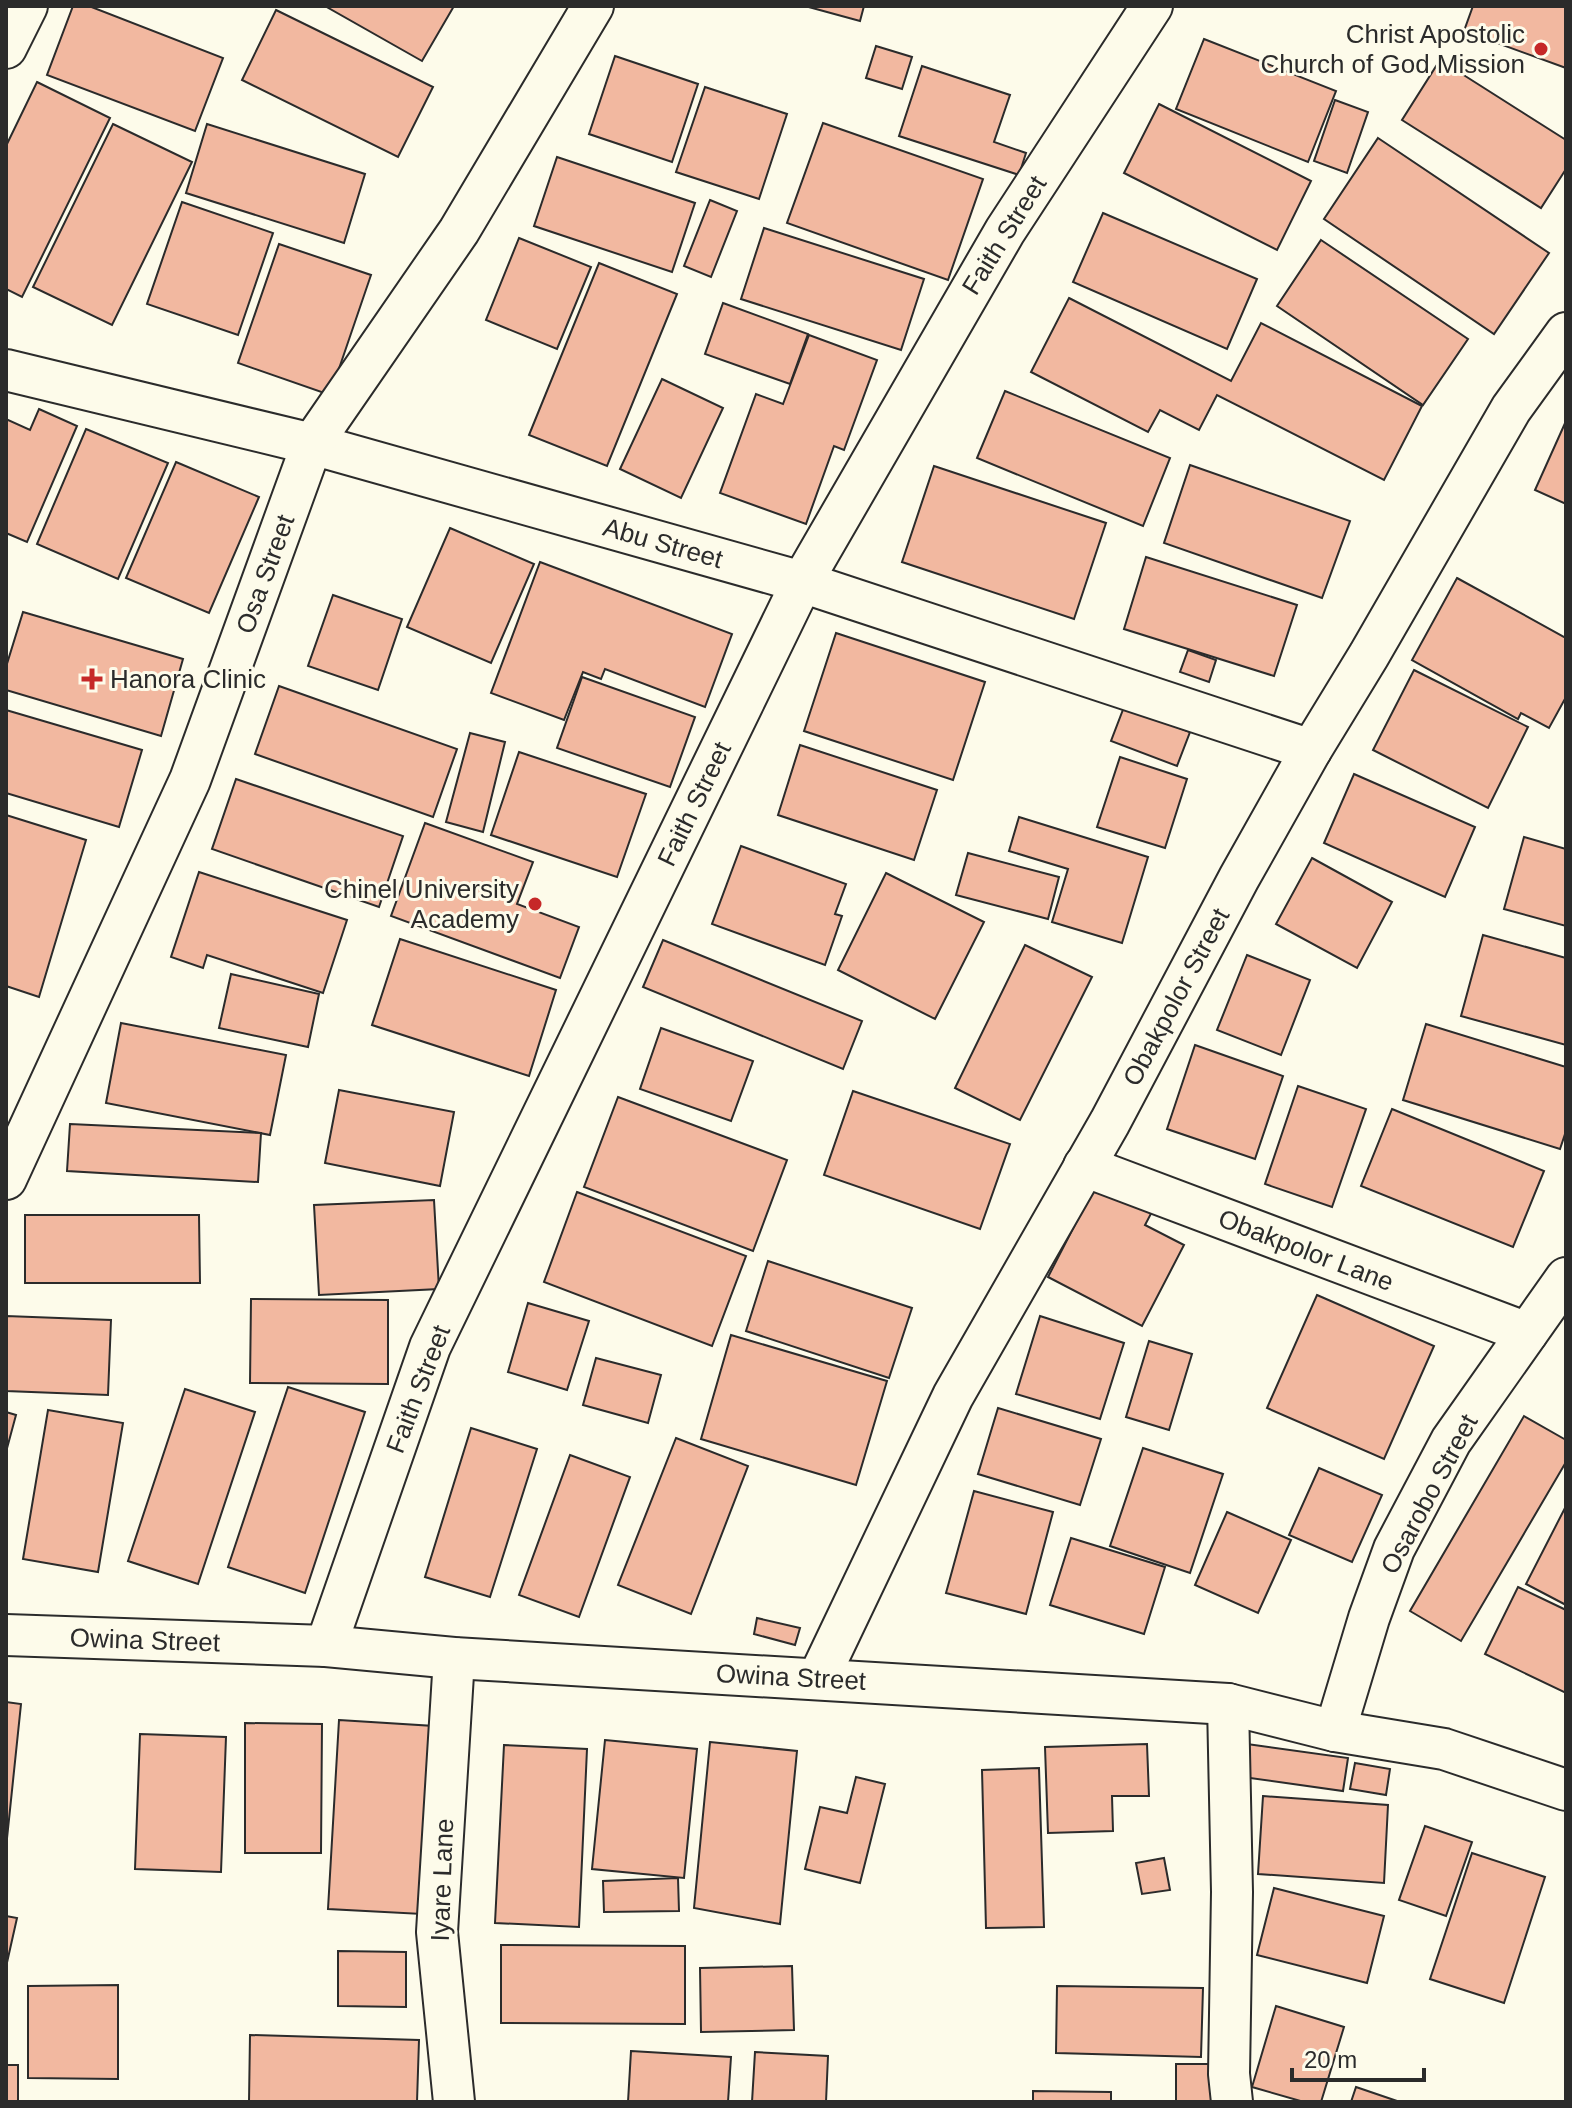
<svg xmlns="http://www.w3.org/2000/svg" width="1572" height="2108" font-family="Arial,sans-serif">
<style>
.building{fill:#f2b8a0;stroke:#2b2b2b;stroke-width:2}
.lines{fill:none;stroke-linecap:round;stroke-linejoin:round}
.minor-casing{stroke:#2b2b2b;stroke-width:44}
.minor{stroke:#fdfbea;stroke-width:40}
.poi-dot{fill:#c62828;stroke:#fdfbea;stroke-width:3}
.labels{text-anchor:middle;stroke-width:6;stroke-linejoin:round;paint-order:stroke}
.poi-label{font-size:26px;fill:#2b2b2b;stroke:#fdfbea;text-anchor:end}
.street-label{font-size:26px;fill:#2b2b2b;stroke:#fdfbea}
</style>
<rect width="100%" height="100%" fill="#fdfbea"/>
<g class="building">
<polygon points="73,6 89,6 223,58 195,131 47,75"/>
<polygon points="325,6 454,6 422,61"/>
<polygon points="805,6 864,6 860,21"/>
<polygon points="1473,6 1566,6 1566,68 1464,31"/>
<polygon points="276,10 433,87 398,157 242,80"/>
<polygon points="1204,39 1336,91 1308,162 1176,109"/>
<polygon points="876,46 912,57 902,89 866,78"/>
<polygon points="615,56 698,84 672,162 589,134"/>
<polygon points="1440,60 1566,140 1566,169 1541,208 1402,120"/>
<polygon points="922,66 1010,95 994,142 1026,153 1019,175 899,136"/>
<polygon points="37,82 110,118 22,297 6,289 6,146"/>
<polygon points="705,87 787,114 759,199 676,172"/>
<polygon points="1335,100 1368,112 1347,173 1314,161"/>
<polygon points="1159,104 1311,181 1277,250 1124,173"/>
<polygon points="823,123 983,179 948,280 787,223"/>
<polygon points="113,124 192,162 112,325 33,287"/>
<polygon points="207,124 365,174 344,243 186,193"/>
<polygon points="1378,138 1549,253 1494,334 1324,219"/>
<polygon points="557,157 695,203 672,272 534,226"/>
<polygon points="710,200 737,211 711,277 684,266"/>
<polygon points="182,202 273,233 238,335 147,304"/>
<polygon points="1103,213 1257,279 1227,349 1073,282"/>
<polygon points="764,228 924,279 901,350 741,299"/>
<polygon points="519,238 591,267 557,349 486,320"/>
<polygon points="1321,240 1468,339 1423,405 1277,306"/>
<polygon points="279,244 371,275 330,395 238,363"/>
<polygon points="599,263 677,294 607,466 529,435"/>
<polygon points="1069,298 1231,381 1261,323 1422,406 1384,480 1217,395 1199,430 1160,410 1148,432 1031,372"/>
<polygon points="723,303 808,334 790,384 705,354"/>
<polygon points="809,335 877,360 844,450 834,446 806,524 720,493 756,394 783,404"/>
<polygon points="662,379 723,408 681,498 620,469"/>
<polygon points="1005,391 1170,458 1143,526 977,458"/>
<polygon points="39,409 77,426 27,542 6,533 6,419 30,430"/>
<polygon points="1566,421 1566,504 1535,490"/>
<polygon points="86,429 168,463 118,579 37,544"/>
<polygon points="176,462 259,497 209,613 126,578"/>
<polygon points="1190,465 1350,521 1322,598 1164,543"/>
<polygon points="934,466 1106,523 1074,619 902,562"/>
<polygon points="450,528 534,564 491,663 407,627"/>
<polygon points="1146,557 1297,605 1274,676 1124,629"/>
<polygon points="540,562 732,634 705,707 605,669 601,679 583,672 564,720 491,693"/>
<polygon points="1457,578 1566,638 1566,697 1549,728 1521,713 1518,719 1412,660"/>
<polygon points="333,595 402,619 378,690 308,666"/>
<polygon points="23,612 183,659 161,736 6,690 6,667"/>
<polygon points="836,633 985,682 953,780 804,731"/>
<polygon points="1188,650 1216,660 1209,682 1180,672"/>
<polygon points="1414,670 1528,727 1488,808 1373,750"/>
<polygon points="582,677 695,717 670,787 557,748"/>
<polygon points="279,686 457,749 433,817 255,754"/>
<polygon points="1124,707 1190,732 1177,766 1111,741"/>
<polygon points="6,710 142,750 119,827 6,793"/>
<polygon points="470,733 505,742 483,832 446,822"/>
<polygon points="800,745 937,790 914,860 778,815"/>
<polygon points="519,752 646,794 617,877 491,835"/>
<polygon points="1120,757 1187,779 1165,848 1097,827"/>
<polygon points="1354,774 1475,827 1445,897 1324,843"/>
<polygon points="236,779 403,836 379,907 212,849"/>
<polygon points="6,815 86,840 39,997 6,986"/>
<polygon points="1019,817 1148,857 1122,943 1052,922 1068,869 1009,851"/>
<polygon points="425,823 533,862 517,904 579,927 560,978 391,916"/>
<polygon points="1524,837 1566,849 1566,926 1504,909"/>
<polygon points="741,846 846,884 835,914 842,916 825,965 712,924"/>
<polygon points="968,853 1059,877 1048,919 956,895"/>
<polygon points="1312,858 1392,902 1357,968 1276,924"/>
<polygon points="199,872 347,920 323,993 207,955 203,968 171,957"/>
<polygon points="886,873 984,922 935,1019 838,970"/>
<polygon points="1483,935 1566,958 1566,1045 1461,1016"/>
<polygon points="400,939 556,990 529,1076 372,1025"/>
<polygon points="663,940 862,1021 843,1069 643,987"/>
<polygon points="1025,945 1092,977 1020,1120 955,1088"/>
<polygon points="1247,955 1310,980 1281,1055 1217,1030"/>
<polygon points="231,974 319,994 308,1047 219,1028"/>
<polygon points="121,1023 286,1055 270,1135 106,1103"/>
<polygon points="1426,1024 1566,1067 1566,1131 1560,1149 1403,1100"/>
<polygon points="661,1028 753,1061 731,1121 640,1089"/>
<polygon points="1195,1045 1283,1076 1255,1159 1167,1129"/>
<polygon points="1298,1086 1366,1109 1332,1207 1265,1184"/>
<polygon points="339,1090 454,1112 440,1186 325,1163"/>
<polygon points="853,1091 1010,1144 980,1229 824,1175"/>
<polygon points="618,1097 787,1160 753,1251 584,1187"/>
<polygon points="1392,1109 1544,1171 1513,1247 1361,1186"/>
<polygon points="70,1124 261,1133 258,1182 67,1171"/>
<polygon points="1099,1178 1155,1206 1145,1225 1184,1245 1142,1326 1048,1277"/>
<polygon points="577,1192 746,1256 712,1346 544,1282"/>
<polygon points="434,1200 439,1289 319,1295 314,1205"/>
<polygon points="25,1215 199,1215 200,1283 25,1283"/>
<polygon points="768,1261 912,1308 889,1378 746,1331"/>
<polygon points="1317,1295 1434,1346 1384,1459 1267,1408"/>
<polygon points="251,1299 388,1300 388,1384 250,1383"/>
<polygon points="528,1303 589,1321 567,1390 508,1372"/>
<polygon points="6,1316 111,1320 108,1395 6,1391"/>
<polygon points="1040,1316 1124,1343 1100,1419 1016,1394"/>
<polygon points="731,1335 887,1381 856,1485 701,1439"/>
<polygon points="1149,1341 1192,1354 1169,1430 1126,1417"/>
<polygon points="596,1358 661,1375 648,1423 583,1405"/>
<polygon points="288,1387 365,1412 305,1593 228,1567"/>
<polygon points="185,1389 255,1412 198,1584 128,1561"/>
<polygon points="998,1408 1101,1439 1080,1505 978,1474"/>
<polygon points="48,1410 123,1423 98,1572 23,1559"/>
<polygon points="6,1412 16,1415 6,1452"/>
<polygon points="1524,1416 1566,1440 1566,1462 1461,1641 1410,1611"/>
<polygon points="471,1428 537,1449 490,1597 425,1577"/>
<polygon points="676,1438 748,1466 691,1614 618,1585"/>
<polygon points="1143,1448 1223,1474 1190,1573 1110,1546"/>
<polygon points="570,1455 630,1477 579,1617 519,1595"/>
<polygon points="1319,1468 1382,1495 1352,1562 1289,1535"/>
<polygon points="974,1491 1053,1512 1026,1614 946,1593"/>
<polygon points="1566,1506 1566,1605 1526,1584"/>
<polygon points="1227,1512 1291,1540 1258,1613 1195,1585"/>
<polygon points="1071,1538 1165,1567 1144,1634 1050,1605"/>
<polygon points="1518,1587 1566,1610 1566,1693 1485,1654"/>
<polygon points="757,1618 800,1628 795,1645 754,1634"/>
<polygon points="6,1702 21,1704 6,1848"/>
<polygon points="339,1720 434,1726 422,1914 328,1909"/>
<polygon points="245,1723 322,1724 321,1853 245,1853"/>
<polygon points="140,1734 226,1737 221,1872 135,1869"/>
<polygon points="605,1740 697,1749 684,1878 592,1869"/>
<polygon points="710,1742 797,1751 780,1924 694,1908"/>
<polygon points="1147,1744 1149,1796 1112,1796 1113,1831 1048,1833 1045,1747"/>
<polygon points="1247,1744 1348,1758 1343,1791 1243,1777"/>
<polygon points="504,1745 587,1749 579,1927 495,1923"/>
<polygon points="1355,1763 1390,1769 1386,1795 1350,1789"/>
<polygon points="1039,1768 1044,1927 986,1928 982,1770"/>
<polygon points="856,1777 885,1784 860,1883 805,1869 820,1807 847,1813"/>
<polygon points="1263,1796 1388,1805 1384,1883 1258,1874"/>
<polygon points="1425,1826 1472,1842 1446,1916 1399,1900"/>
<polygon points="1472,1853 1545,1877 1504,2003 1430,1979"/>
<polygon points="1164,1858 1170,1890 1142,1894 1136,1863"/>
<polygon points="678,1878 679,1911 604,1912 603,1881"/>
<polygon points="1274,1888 1384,1916 1367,1983 1257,1955"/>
<polygon points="6,1916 17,1918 6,1967"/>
<polygon points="501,1945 685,1946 685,2024 501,2023"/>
<polygon points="338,1951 406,1952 406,2007 338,2006"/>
<polygon points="792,1966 794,2030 701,2032 700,1968"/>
<polygon points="118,1985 118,2079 28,2078 28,1986"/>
<polygon points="1057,1986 1203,1988 1201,2057 1056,2053"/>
<polygon points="1276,2006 1344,2027 1321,2102 1304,2102 1252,2087"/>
<polygon points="250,2035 419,2040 417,2102 249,2102"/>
<polygon points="631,2051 731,2057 728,2102 628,2102"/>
<polygon points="755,2052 828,2056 826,2102 752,2102"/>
<rect x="1176" y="2064" width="36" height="38"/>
<rect x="6" y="2065" width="12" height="37"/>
<polygon points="1356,2087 1400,2102 1351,2102"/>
<polygon points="1033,2091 1111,2092 1111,2102 1033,2102"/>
</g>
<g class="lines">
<defs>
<g id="minor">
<polyline points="6,48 27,6"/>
<polyline points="6,370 312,444 802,582 1311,750"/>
<polyline points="1084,1166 1527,1333"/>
<polyline points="6,1179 190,780 312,444 459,231 593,6"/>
<polyline points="6,1635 326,1646 454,1658 1228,1704 1335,1731 1444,1749 1566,1790"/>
<polyline points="326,1646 430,1347 802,582 1005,231 1152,6"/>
<polyline points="454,1658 437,1932 454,2102"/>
<polyline points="818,1679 953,1396 1110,1122 1239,878 1311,750 1369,655 1511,409 1566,333"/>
<polyline points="1228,1704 1232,1892 1229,2074 1232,2102"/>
<polyline points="1335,1731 1369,1618 1394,1549 1451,1441 1566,1278"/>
</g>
</defs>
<use href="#minor" class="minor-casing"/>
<use href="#minor" class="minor"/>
</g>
<g class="poi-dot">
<circle cx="1541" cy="49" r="8"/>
<path d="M88 667h8v8h8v8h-8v8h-8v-8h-8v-8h8z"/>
<circle cx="535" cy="904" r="8"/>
</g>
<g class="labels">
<g class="poi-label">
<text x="1525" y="43">Christ Apostolic<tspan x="1525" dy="30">Church of God Mission</tspan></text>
<text x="110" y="688" text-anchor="start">Hanora Clinic</text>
<text x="519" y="898">Chinel University<tspan x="519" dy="30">Academy</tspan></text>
</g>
<g class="street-label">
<text transform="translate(1004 235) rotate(-58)" y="9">Faith Street</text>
<text transform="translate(663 543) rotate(16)" y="9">Abu Street</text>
<text transform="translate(265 574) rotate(-70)" y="9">Osa Street</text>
<text transform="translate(694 804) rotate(-64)" y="9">Faith Street</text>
<text transform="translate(1176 997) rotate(-62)" y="9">Obakpolor Street</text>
<text transform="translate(1306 1250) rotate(21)" y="9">Obakpolor Lane</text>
<text transform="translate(418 1389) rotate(-69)" y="9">Faith Street</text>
<text transform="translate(1429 1494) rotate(-62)" y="9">Osarobo Street</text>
<text transform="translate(145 1640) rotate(2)" y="9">Owina Street</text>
<text transform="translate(791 1677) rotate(3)" y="9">Owina Street</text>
<text transform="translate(442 1880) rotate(-88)" y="9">Iyare Lane</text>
</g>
</g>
<rect width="1572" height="2108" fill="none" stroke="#2b2b2b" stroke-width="16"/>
<path d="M1292 2068v12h132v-12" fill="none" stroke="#2b2b2b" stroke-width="4"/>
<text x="1304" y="2068" font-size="24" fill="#2b2b2b" stroke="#fdfbea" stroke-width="6" paint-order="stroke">20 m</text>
</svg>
